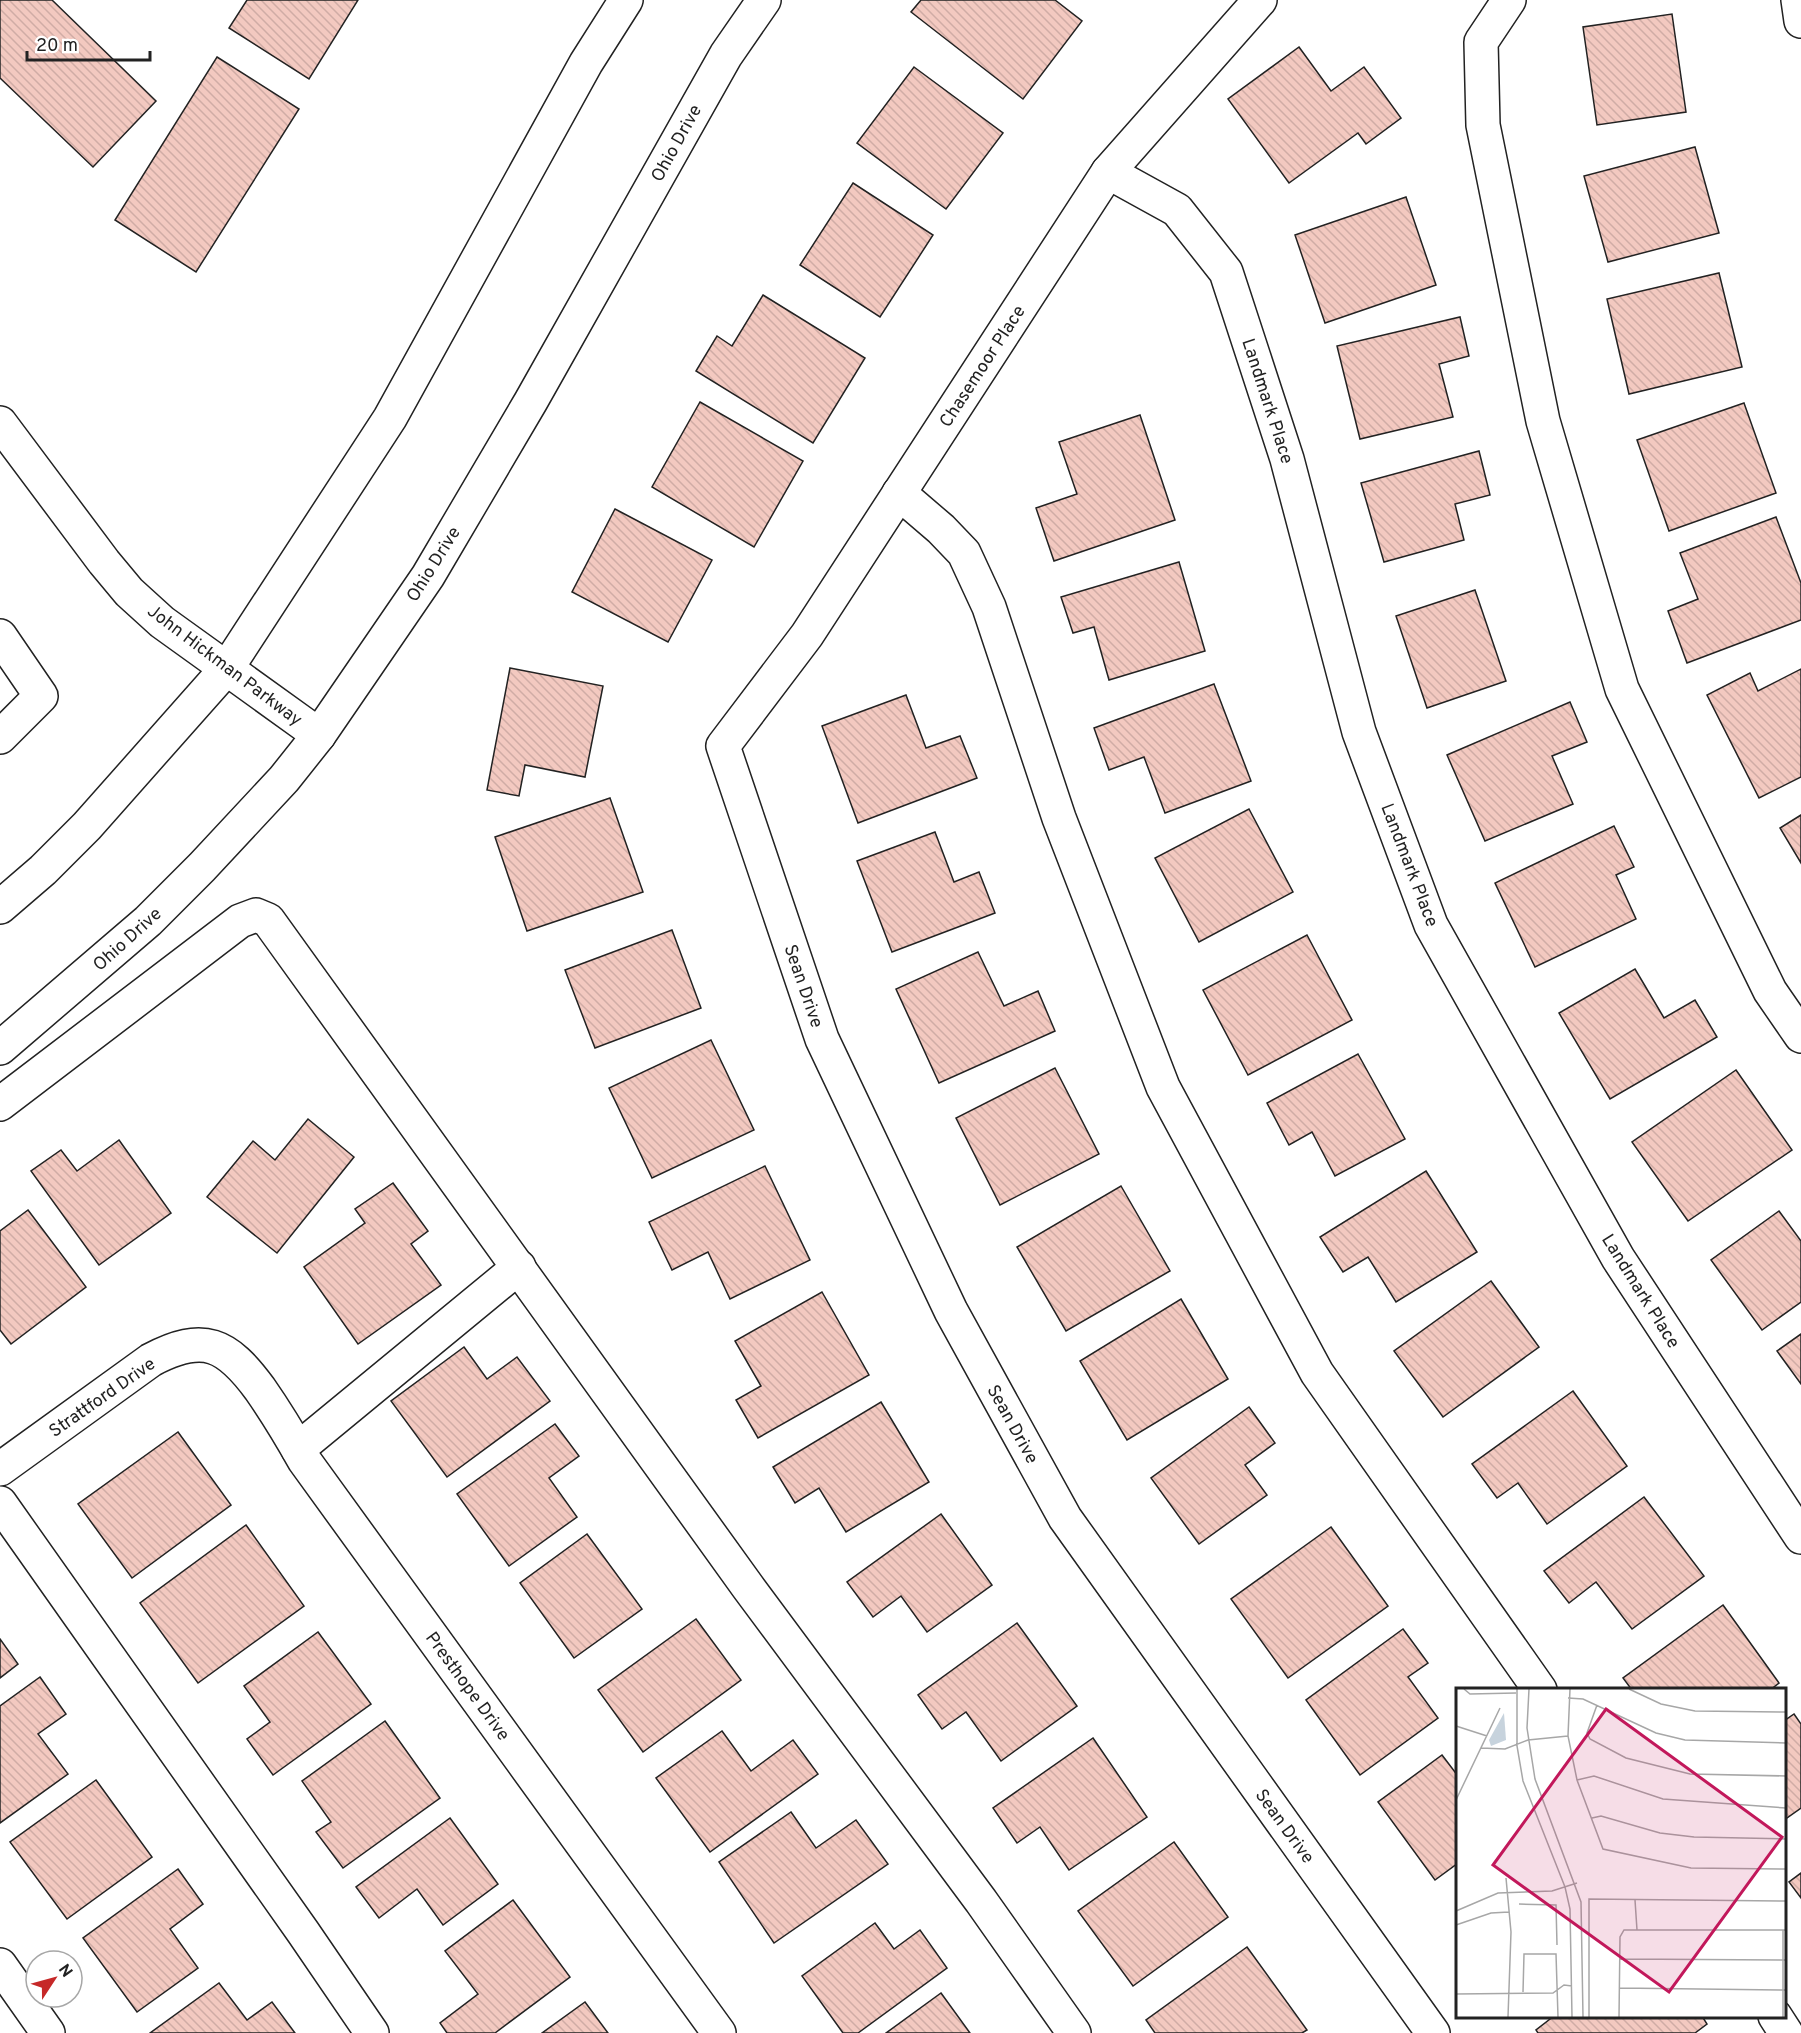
<svg xmlns="http://www.w3.org/2000/svg" width="1801" height="2033" font-family="Overpass,sans-serif">
<style>
.building{fill:url(#building-back-hatch);stroke:#222;stroke-width:1.5}
.lines{fill:none;stroke-linecap:round;stroke-linejoin:round}
.minor-casing{stroke:#222;stroke-width:36}
.major-casing{stroke:#222;stroke-width:36}
.minor{stroke:#fff;stroke-width:33}
.major{stroke:#fff;stroke-width:33}
.labels{text-anchor:middle;stroke-width:4.5;stroke-linejoin:round;paint-order:stroke}
.street-label{font-size:18px;fill:#222;stroke:#fff}
.inset-road{fill:none;stroke:#a7a7a7;stroke-width:1.5}
.view{fill:#c2185b;fill-opacity:0.15;stroke:#c2185b;stroke-width:3}
.inset-edge{fill:none;stroke:#222;stroke-width:3}
</style>
<defs>
<pattern id="building-back-hatch" width="6" height="6" patternUnits="userSpaceOnUse" patternTransform="scale(1.5)"><rect width="6" height="6" fill="#f3c9c0"/><path d="M-1 5l2 2M0 0l6 6M5-1l2 2" fill="none" stroke="#d0aca5"/></pattern>
</defs>
<rect width="100%" height="100%" fill="#fff"/>
<g class="building">
<polygon points="0,0 52,0 156,101 93,167 0,78"/>
<polygon points="247,0 358,0 309,79 229,28"/>
<polygon points="921,0 1055,0 1082,21 1023,99 911,12"/>
<polygon points="1672,14 1686,112 1597,125 1583,27"/>
<polygon points="1299,47 1331,91 1364,67 1401,118 1366,144 1358,133 1289,183 1228,99"/>
<polygon points="217,57 299,109 196,272 115,220"/>
<polygon points="914,67 1003,133 946,209 857,143"/>
<polygon points="1695,147 1719,233 1608,262 1584,176"/>
<polygon points="853,183 933,235 880,317 800,265"/>
<polygon points="1406,197 1436,285 1325,323 1295,235"/>
<polygon points="1719,273 1742,367 1629,394 1607,299"/>
<polygon points="763,295 865,358 813,443 696,371 717,336 732,346"/>
<polygon points="1460,317 1469,356 1439,364 1453,417 1360,439 1337,346"/>
<polygon points="700,402 803,461 754,547 652,487"/>
<polygon points="1744,403 1776,493 1669,531 1637,440"/>
<polygon points="1140,415 1175,520 1054,561 1036,508 1077,494 1059,442"/>
<polygon points="1479,451 1490,495 1455,504 1464,540 1384,562 1361,483"/>
<polygon points="615,509 712,560 668,642 572,592"/>
<polygon points="1776,517 1801,583 1801,620 1687,663 1668,611 1698,599 1680,553"/>
<polygon points="1179,562 1205,651 1109,680 1094,627 1073,633 1061,597"/>
<polygon points="1475,590 1506,681 1427,708 1396,616"/>
<polygon points="510,668 603,686 585,777 525,765 519,796 487,790"/>
<polygon points="1801,669 1801,777 1759,798 1707,695 1750,673 1758,691"/>
<polygon points="1214,684 1251,781 1165,813 1144,757 1109,770 1094,728"/>
<polygon points="906,695 926,748 960,736 977,778 858,823 822,726"/>
<polygon points="1570,702 1587,742 1552,756 1573,804 1485,841 1447,755"/>
<polygon points="610,798 643,892 527,931 495,837"/>
<polygon points="1249,809 1293,892 1199,942 1155,858"/>
<polygon points="1801,815 1801,863 1780,828"/>
<polygon points="1614,826 1634,867 1616,875 1636,919 1535,967 1495,883"/>
<polygon points="935,832 954,882 979,872 995,913 892,952 857,861"/>
<polygon points="672,930 701,1008 595,1048 565,970"/>
<polygon points="1307,935 1352,1020 1248,1075 1203,990"/>
<polygon points="978,952 1004,1006 1038,991 1055,1031 939,1083 896,989"/>
<polygon points="1635,969 1664,1018 1695,1000 1717,1037 1610,1099 1559,1013"/>
<polygon points="711,1040 754,1130 652,1178 609,1088"/>
<polygon points="1358,1054 1405,1139 1335,1176 1312,1132 1289,1145 1267,1103"/>
<polygon points="1055,1068 1099,1154 1000,1205 956,1118"/>
<polygon points="1736,1070 1792,1150 1688,1221 1632,1142"/>
<polygon points="308,1119 354,1157 277,1253 207,1197 253,1141 275,1160"/>
<polygon points="119,1140 171,1213 99,1265 31,1171 61,1150 77,1171"/>
<polygon points="765,1166 810,1260 730,1299 708,1252 672,1270 649,1222"/>
<polygon points="1426,1171 1477,1252 1396,1302 1368,1257 1343,1272 1320,1237"/>
<polygon points="393,1183 428,1231 411,1244 441,1285 358,1344 304,1267 365,1223 355,1209"/>
<polygon points="1121,1186 1170,1271 1066,1331 1017,1247"/>
<polygon points="28,1210 86,1287 11,1344 0,1330 0,1231"/>
<polygon points="1779,1211 1801,1241 1801,1302 1762,1330 1711,1260"/>
<polygon points="1491,1281 1539,1347 1443,1417 1394,1351"/>
<polygon points="822,1292 869,1375 758,1438 736,1400 761,1386 735,1341"/>
<polygon points="1181,1299 1228,1379 1127,1440 1080,1361"/>
<polygon points="1801,1334 1801,1384 1777,1351"/>
<polygon points="464,1347 487,1379 517,1357 550,1401 447,1477 391,1401"/>
<polygon points="1573,1391 1627,1466 1547,1524 1518,1483 1497,1498 1472,1464"/>
<polygon points="881,1402 929,1482 846,1532 819,1488 795,1503 773,1467"/>
<polygon points="1249,1407 1275,1443 1245,1465 1267,1495 1199,1544 1151,1478"/>
<polygon points="555,1424 579,1456 549,1478 577,1517 509,1566 457,1494"/>
<polygon points="178,1432 231,1505 132,1578 78,1504"/>
<polygon points="1644,1497 1704,1576 1632,1629 1596,1582 1569,1603 1544,1571"/>
<polygon points="941,1514 992,1585 927,1632 901,1596 873,1617 847,1582"/>
<polygon points="246,1525 304,1606 198,1683 140,1603"/>
<polygon points="1331,1527 1388,1606 1288,1678 1231,1599"/>
<polygon points="587,1534 642,1609 574,1658 520,1583"/>
<polygon points="1723,1605 1779,1683 1770,1690 1632,1690 1623,1678"/>
<polygon points="696,1619 741,1680 643,1752 598,1690"/>
<polygon points="1017,1623 1077,1706 1001,1761 966,1712 942,1729 918,1695"/>
<polygon points="1403,1629 1428,1663 1408,1677 1438,1718 1360,1775 1306,1700"/>
<polygon points="318,1632 371,1704 273,1775 247,1739 270,1722 244,1686"/>
<polygon points="0,1639 18,1664 0,1678"/>
<polygon points="40,1677 66,1714 38,1734 68,1774 0,1823 0,1706"/>
<polygon points="1794,1714 1801,1724 1801,1808 1784,1820 1784,1721"/>
<polygon points="385,1721 440,1798 343,1868 316,1832 331,1822 302,1781"/>
<polygon points="722,1731 751,1771 793,1740 818,1774 710,1852 656,1778"/>
<polygon points="1093,1738 1147,1817 1069,1870 1040,1827 1017,1843 993,1808"/>
<polygon points="1442,1755 1458,1776 1458,1863 1435,1880 1378,1802"/>
<polygon points="96,1780 152,1857 67,1919 10,1842"/>
<polygon points="791,1812 816,1848 856,1820 888,1864 774,1943 719,1862"/>
<polygon points="450,1818 498,1884 443,1925 417,1889 379,1918 356,1887"/>
<polygon points="1174,1842 1228,1917 1133,1986 1078,1911"/>
<polygon points="178,1869 203,1904 170,1929 198,1968 137,2012 83,1938"/>
<polygon points="1801,1873 1801,1898 1789,1882"/>
<polygon points="513,1900 570,1977 495,2033 447,2033 440,2023 478,1994 445,1951"/>
<polygon points="875,1923 894,1949 920,1930 947,1968 858,2033 843,2033 802,1976"/>
<polygon points="1247,1947 1307,2030 1302,2033 1155,2033 1146,2020"/>
<polygon points="219,1983 247,2020 272,2002 295,2033 150,2033"/>
<polygon points="941,1993 970,2033 886,2033"/>
<polygon points="585,2002 608,2033 542,2033"/>
<polygon points="1554,2016 1702,2016 1707,2024 1695,2033 1538,2033 1536,2030"/>
</g>
<g class="lines">
<defs>
<g id="minor">
<polyline points="1260,0 1108,172 807,635 723,746 822,1039 951,1311 1065,1518 1433,2033"/>
<polyline points="1509,0 1481,42 1483,125 1543,421 1622,689 1770,991 1801,1036"/>
<polyline points="1798,0 1801,21"/>
<polyline points="1108,172 1177,210 1226,272 1287,459 1359,732 1431,925 1618,1258 1801,1537"/>
<polyline points="0,423 104,562 129,592 162,622 319,735"/>
<polyline points="899,493 941,529 964,553 989,607 1059,818 1163,1087 1317,1373 1540,1690"/>
<polyline points="0,636 41,696 0,737"/>
<polyline points="0,1104 240,921 256,915 268,920 748,1587 981,1901 1074,2033"/>
<polyline points="298,1449 519,1267"/>
<path d="M 0,1469 L 151,1360 C 204,1332 227,1344 260,1389 C 276,1412 290,1435 304,1460 L 719,2033"/>
<polyline points="0,1503 303,1932 372,2033"/>
<polyline points="0,1965 48,2033"/>
<polyline points="1775,2016 1786,2033"/>
</g>
<g id="major">
<polyline points="0,907 43,870 87,826 227,668 390,418 586,63 626,0"/>
<polyline points="0,1048 148,921 202,867 284,779 319,735 428,576 531,401 726,55 764,0"/>
</g>
</defs>
<use href="#minor" class="minor-casing"/>
<use href="#major" class="major-casing"/>
<use href="#minor" class="minor"/>
<use href="#major" class="major"/>
</g>
<g class="labels">
<g class="street-label">
<text transform="translate(676 143) rotate(-61)" y="6">Ohio Drive</text>
<text transform="translate(982 366) rotate(-57)" y="6">Chasemoor Place</text>
<text transform="translate(1268 401) rotate(72)" y="6">Landmark Place</text>
<text transform="translate(433 564) rotate(-58)" y="6">Ohio Drive</text>
<text transform="translate(225 665) rotate(37)" y="6">John Hickman Parkway</text>
<text transform="translate(1410 865) rotate(69)" y="6">Landmark Place</text>
<text transform="translate(127 939) rotate(-42)" y="6">Ohio Drive</text>
<text transform="translate(804 986) rotate(71)" y="6">Sean Drive</text>
<text transform="translate(1641 1291) rotate(58)" y="6">Landmark Place</text>
<text transform="translate(102 1397) rotate(-35)" y="6">Strattford Drive</text>
<text transform="translate(1013 1424) rotate(61)" y="6">Sean Drive</text>
<text transform="translate(468 1686) rotate(54)" y="6">Presthope Drive</text>
<text transform="translate(1285 1826) rotate(54)" y="6">Sean Drive</text>
</g>
</g>
<g transform="translate(1456 1688)">
<rect width="330" height="330" fill="#fff"/>
<path d="M 48,25 L 50,52 L 35,58 L 33,52 Z" fill="#c7d3dd"/>
<path class="inset-road" d="M 8,1 L 14,6 L 60,5M 61,1 L 61,58 L 67,93 L 109,199 L 114,221 L 116,329M 73,1 L 71,40 L 79,91 L 125,214 L 127,329M 114,1 L 112,48 L 121,92 L 147,161 L 235,180 L 330,181M 173,1 L 205,16 L 239,23 L 330,24M 112,10 L 127,11 L 200,45 L 229,52 L 330,55M 141,17 L 131,45 L 134,51 L 170,70 L 234,86 L 330,88M 0,38 L 31,48M 25,60 L 49,61 L 72,52 L 112,48M 121,92 L 138,88 L 207,111 L 330,120M 0,112 L 44,20M 136,130 L 145,128 L 204,145 L 238,149 L 330,151M 50,190 L 55,244 L 52,329M 179,212 L 181,242M 63,216 L 100,217 L 101,257M 0,223 L 42,205 L 96,203 L 121,195M 0,237 L 35,225 L 53,224M 327,242 L 327,329M 164,271 L 330,272M 163,300 L 330,302M 67,304 L 68,266 L 100,266 L 102,329M 0,306 L 97,305 L 108,297 L 116,298M 133,329 L 133,211 L 330,213M 163,329 L 164,249 L 168,242 L 330,242"/>
<path class="view" d="M 150,21 L 326,149 L 213,304 L 37,177 Z"/>
<rect width="330" height="330" class="inset-edge"/>
</g>
<g transform="translate(54 1979) rotate(54)"><circle r="28" fill="#ffffff" stroke="#a7a7a7" stroke-width="1.5"/>
<path d="M0-4.5L10 22L0 15L-10 22Z" fill="#c62828"/>
<text y="-9" font-size="16" font-weight="bold" text-anchor="middle" fill="#222222">N</text>
</g>
<path d="M27 51v9h123v-9" fill="none" stroke="#222222" stroke-width="3"/>
<text x="36" y="51" font-size="18" fill="#222222" stroke="#ffffff" stroke-width="4.5" paint-order="stroke">20 m</text>
</svg>
